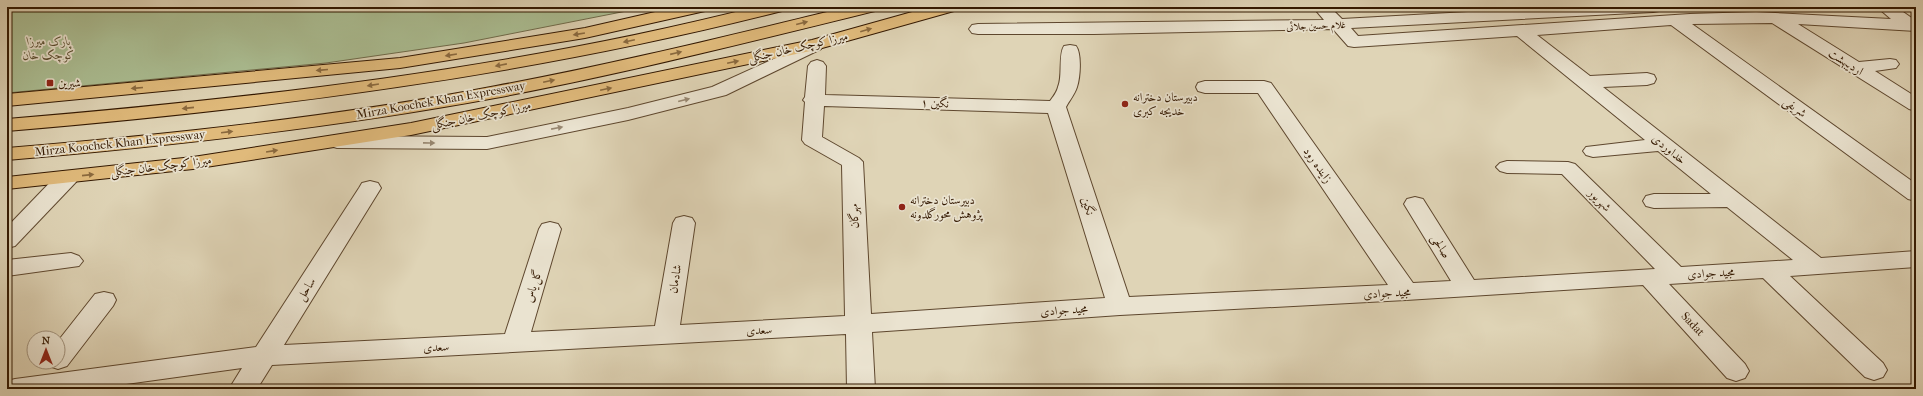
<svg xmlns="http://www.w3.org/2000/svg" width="1923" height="396" font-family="'IM FELL French Canon',Amiri,serif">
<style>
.green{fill:#abbe93;stroke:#6f6b4a}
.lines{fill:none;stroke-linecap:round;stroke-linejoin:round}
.street-casing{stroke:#5e472e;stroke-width:2}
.primary-casing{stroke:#331800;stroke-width:2}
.highway-casing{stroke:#331800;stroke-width:2}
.street{fill:#eae3d0;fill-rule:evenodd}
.primary{fill:#e0ba7b;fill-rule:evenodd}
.highway{fill:#e0ba7b;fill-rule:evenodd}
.oneway{fill:#8a693e}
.oneway2{fill:#988872}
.poi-dot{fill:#8f2418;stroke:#eae3d0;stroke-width:1.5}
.labels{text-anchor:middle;stroke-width:3.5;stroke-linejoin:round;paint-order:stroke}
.far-street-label{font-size:10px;fill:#331800;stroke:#eae3d0}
.park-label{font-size:12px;font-style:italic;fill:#574a2c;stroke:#eae3d0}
.street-label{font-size:12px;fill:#331800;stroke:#eae3d0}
.poi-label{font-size:12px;fill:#331800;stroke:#eae3d0;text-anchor:start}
</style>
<rect width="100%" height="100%" fill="#dfd4b6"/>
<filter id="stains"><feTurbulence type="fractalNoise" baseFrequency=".005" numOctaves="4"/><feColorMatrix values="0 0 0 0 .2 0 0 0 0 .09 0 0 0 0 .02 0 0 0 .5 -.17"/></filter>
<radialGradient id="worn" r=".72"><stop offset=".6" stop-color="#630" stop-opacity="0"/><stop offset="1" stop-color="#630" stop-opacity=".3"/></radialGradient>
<polygon class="green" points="7,7 647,7 464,43 326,63 7,93"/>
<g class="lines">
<defs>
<g id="street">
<path d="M 1313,7 L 1330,7 L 1342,19 L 1560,7 L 1661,7 L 1659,11 L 1653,12 L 1351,28 L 1358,36 L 1690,14 L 1756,12 L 1891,19 L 1877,7 L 1896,7 L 1916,21 L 1916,31 L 1798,24 L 1859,62 L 1890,59 L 1896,60 L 1899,64 L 1896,68 L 1875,71 L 1916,97 L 1916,111 L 1909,109 L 1772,23 L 1692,24 L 1916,184 L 1916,201 L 1908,199 L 1671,25 L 1537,35 L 1590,76 L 1647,73 L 1654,75 L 1656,79 L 1654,83 L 1647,85 L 1603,87 L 1821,258 L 1916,251 L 1916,267 L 1790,276 L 1883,363 L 1887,370 L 1883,377 L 1874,380 L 1865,377 L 1763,278 L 1669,284 L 1745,364 L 1749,371 L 1745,378 L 1736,381 L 1727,378 L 1643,285 L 1406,300 L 1120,315 L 872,332 L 875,389 L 847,389 L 846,334 L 272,365 L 257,389 L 229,389 L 242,368 L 90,389 L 7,389 L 7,381 L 15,379 L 256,347 L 359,188 L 362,183 L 370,181 L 378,183 L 381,188 L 284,345 L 505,334 L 539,229 L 542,224 L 550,222 L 558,224 L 561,229 L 531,332 L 655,326 L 673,223 L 676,218 L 684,216 L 692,218 L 695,223 L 680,325 L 845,316 L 842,165 L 805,144 L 802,140 L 805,102 L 803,100 L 805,97 L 808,66 L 811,62 L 817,60 L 823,62 L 826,66 L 825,95 L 1050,101 C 1053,97 1057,92 1058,87 C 1063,76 1058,55 1064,46 L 1070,45 L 1076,46 C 1082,54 1080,78 1077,87 C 1075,94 1069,101 1066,107 L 1129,297 L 1388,285 L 1258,93 L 1205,93 L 1198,91 L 1196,87 L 1198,83 L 1205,81 L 1264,81 L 1271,83 L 1413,283 L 1451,281 L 1404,204 L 1407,199 L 1415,197 L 1423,199 L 1474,280 L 1655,269 L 1562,174 L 1507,173 L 1500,171 L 1496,167 L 1500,163 L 1507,161 L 1568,162 L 1575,164 L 1681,267 L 1793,260 L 1727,207 L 1654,208 L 1646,206 L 1643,201 L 1646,196 L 1654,194 L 1711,194 L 1658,151 L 1593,157 L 1586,155 L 1583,151 L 1586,147 L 1645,140 L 1517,36 L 1354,47 L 1348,46 L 1333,29 L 1094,34 L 978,34 L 972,33 L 969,29 L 972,25 L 978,24 L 1324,20 ZM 824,106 L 1048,113 L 1105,298 L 871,314 L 863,162 L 859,158 L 822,137 Z"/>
<polygon points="815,40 821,41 824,45 821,49 726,95 628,120 487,149 337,148 330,146 327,142 330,138 337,136 487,137 628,108 712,87"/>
<polygon points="68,171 76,172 79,177 76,182 15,246 7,248 7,227 60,172"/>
<polygon points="71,253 79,256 83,261 79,266 7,276 7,260"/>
<polygon points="104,292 113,294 116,300 113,306 67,366 58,369 49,366 46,362 58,362 58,341 95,294"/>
</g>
<g id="primary">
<polygon points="677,7 707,7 705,11 585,38 400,68 7,106 7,94 400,58 585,28"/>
<polygon points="930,7 956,7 954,11 815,50 411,135 193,169 7,189 7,177 193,157 411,123 812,40"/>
</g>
<g id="highway">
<path d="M 756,7 L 784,7 L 782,11 C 528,76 268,109 7,131 L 7,119 C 258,98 511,69 756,7 Z"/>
<path d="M 848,7 L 877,7 L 875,11 C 749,42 623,74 495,98 C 333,128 170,146 7,160 L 7,148 C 171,134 335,117 496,86 C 615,64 731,35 848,7 Z"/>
</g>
</defs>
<use href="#street" class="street-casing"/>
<use href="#primary" class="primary-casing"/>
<use href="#highway" class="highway-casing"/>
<use href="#street" class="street"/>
<use href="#primary" class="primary"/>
<use href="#highway" class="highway"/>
</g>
<defs><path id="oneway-solid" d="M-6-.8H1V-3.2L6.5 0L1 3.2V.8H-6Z"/></defs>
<g class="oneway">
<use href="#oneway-solid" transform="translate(802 23) rotate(-14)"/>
<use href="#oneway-solid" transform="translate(866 30) rotate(-16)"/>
<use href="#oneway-solid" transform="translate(579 34) rotate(171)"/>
<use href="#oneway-solid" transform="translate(629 41) rotate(168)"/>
<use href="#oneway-solid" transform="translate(676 53) rotate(-13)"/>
<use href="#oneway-solid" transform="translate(451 55) rotate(171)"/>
<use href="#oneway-solid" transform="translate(733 62) rotate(-12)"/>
<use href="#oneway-solid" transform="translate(501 65) rotate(169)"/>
<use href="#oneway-solid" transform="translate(322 70) rotate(175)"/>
<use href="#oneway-solid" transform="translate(549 81) rotate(-12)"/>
<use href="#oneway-solid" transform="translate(373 85) rotate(171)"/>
<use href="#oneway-solid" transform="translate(137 88) rotate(175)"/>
<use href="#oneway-solid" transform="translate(606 89) rotate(-12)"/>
<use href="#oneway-solid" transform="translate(188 108) rotate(174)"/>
<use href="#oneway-solid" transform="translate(227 132) rotate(-7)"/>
<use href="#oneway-solid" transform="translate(272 151) rotate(-9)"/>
<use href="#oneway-solid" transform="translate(88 175) rotate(-6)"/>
</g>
<g class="oneway2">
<use href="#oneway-solid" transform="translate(684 100) rotate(-14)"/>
<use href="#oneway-solid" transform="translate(557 128) rotate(-11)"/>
<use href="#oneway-solid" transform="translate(429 143) rotate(1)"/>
</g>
<g class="poi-dot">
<rect x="46" y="79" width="8" height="8" rx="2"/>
<circle cx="1125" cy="104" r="4"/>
<circle cx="902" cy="207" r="4"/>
</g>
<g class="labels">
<g class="far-street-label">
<text transform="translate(1316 25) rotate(-2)" y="4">غلام حسین جلائی</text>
</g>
<g class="park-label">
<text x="49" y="45">پارک میرزا<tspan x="49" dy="14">کوچک خان</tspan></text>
</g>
<g class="street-label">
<text transform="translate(798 47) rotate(-13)" y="4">میرزا کوچک خان جنگلی</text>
<text transform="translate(1846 62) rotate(32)" y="4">اردیبهشت</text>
<text transform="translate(441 100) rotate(-10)" y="4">Mirza Koochek Khan Expressway</text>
<text transform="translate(935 103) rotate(2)" y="4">نگین ۱</text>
<text transform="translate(1795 107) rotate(36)" y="4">شریفی</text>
<text transform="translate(481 115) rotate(-12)" y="4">میرزا کوچک خان جنگلی</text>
<text transform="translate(120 143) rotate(-6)" y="4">Mirza Koochek Khan Expressway</text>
<text transform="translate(1669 149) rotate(39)" y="4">خداوردی</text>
<text transform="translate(1318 165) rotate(55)" y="4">زاینده رود</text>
<text transform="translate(161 166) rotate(-7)" y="4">میرزا کوچک خان جنگلی</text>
<text transform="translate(1600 200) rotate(45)" y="4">شهریور</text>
<text transform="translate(1088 206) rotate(72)" y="4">نگین</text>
<text transform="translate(854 216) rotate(-92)" y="4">مهرگان</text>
<text transform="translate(1441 246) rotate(58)" y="4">صالحی</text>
<text transform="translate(1711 273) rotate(-3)" y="4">مجید جوادی</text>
<text transform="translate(675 279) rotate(-81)" y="4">شادمان</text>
<text transform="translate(533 286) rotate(-73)" y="4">گل یاس</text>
<text transform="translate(306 289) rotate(-57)" y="4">ساحل</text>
<text transform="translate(1387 293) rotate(-3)" y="4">مجید جوادی</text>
<text transform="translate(1064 310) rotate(-4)" y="4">مجید جوادی</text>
<text transform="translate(1693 324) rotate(47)" y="4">Sadat</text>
<text transform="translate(759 330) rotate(-3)" y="4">سعدی</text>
<text transform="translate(436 347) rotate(-3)" y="4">سعدی</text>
</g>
<g class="poi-label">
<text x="58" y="87">شیرین</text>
<text x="1133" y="101">دبیرستان دخترانه<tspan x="1133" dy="14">خدیجه کبری</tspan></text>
<text x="910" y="204">دبیرستان دخترانه<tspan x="910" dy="14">پژوهش محورگلدونه</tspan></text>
</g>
</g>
<rect width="1923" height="396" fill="none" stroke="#dfd4b6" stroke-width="24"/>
<rect x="8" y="8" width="1907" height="380" fill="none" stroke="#331800" stroke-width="2"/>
<rect x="12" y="12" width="1899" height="372" fill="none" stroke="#331800"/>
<g transform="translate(46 350)"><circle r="19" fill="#eae3d0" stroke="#a1927d"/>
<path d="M0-3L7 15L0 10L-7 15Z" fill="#8f2418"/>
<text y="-6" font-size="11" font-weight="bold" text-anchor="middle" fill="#331800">N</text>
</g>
<rect width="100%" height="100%" filter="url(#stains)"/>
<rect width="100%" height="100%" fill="url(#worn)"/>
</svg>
